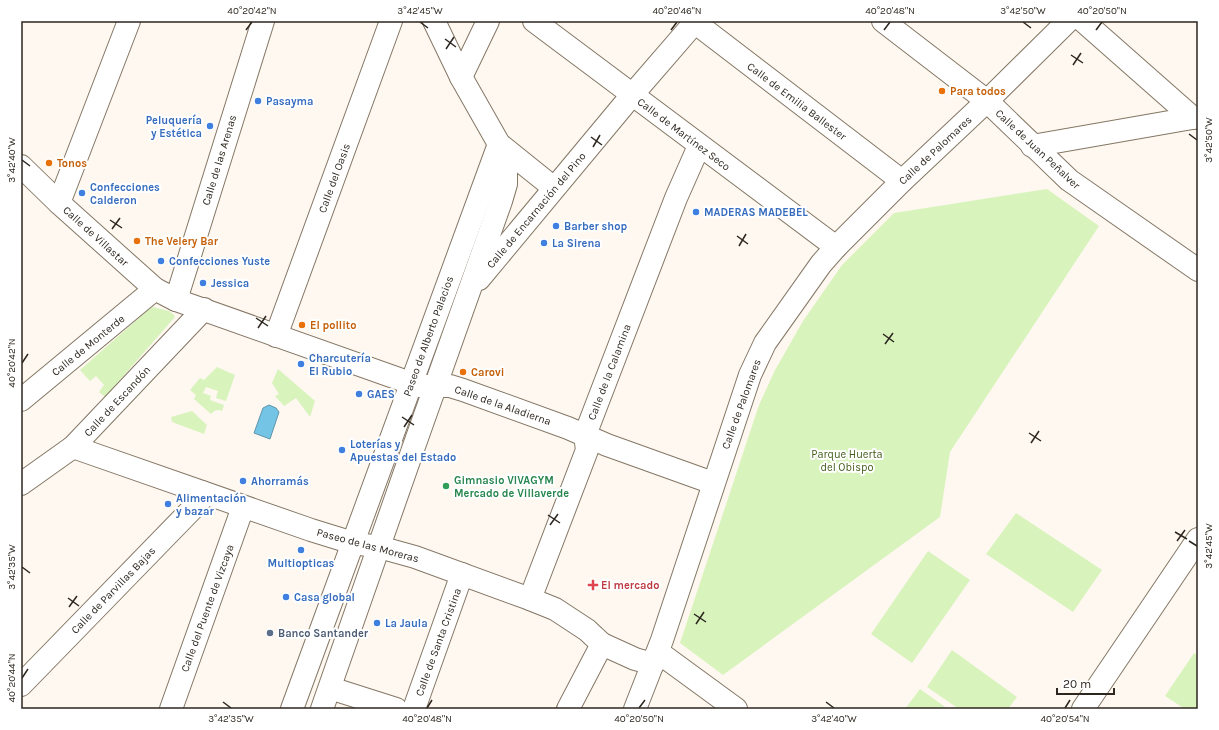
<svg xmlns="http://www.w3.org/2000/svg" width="1219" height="730" font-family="Karla,sans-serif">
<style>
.green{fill:#d9f3bd}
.water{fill:#74c4e5;stroke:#5e95aa}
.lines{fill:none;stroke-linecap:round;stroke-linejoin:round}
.minor-casing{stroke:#847765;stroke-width:24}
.minor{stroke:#fff;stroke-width:22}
.ticks{fill:none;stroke:#2c261f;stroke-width:1.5}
.food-dot{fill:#e8710a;stroke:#fff;stroke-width:1.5}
.shop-dot{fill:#3f7fe0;stroke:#fff;stroke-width:1.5}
.leisure-dot{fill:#2e9e5b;stroke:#fff;stroke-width:1.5}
.health-dot{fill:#e0444e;stroke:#fff;stroke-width:1.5}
.service-dot{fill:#5c6f8a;stroke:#fff;stroke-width:1.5}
.labels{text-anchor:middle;stroke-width:4;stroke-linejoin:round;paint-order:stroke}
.food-label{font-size:11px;font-weight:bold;fill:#c56008;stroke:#fff;text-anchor:start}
.shop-label{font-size:11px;font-weight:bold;fill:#366cbe;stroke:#fff;text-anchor:start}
.street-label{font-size:11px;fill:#2c261f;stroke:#fff}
.park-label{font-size:11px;fill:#415c1a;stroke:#fff}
.leisure-label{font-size:11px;font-weight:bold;fill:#27864d;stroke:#fff;text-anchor:start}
.health-label{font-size:11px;font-weight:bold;fill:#be3a42;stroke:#fff;text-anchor:start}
.service-label{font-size:11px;font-weight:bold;fill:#4e5e75;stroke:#fff;text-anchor:start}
.neatline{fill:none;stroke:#2c261f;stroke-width:1.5}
.ticks-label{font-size:10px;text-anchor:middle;fill:#2c261f}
</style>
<rect width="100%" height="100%" fill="#fef8f0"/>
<g class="green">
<polygon points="1047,189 1099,226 950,452 940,517 723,675 680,643 759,405 775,370 803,321 842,265 894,213"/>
<polygon points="153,307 169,311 174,315 175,317 105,397 99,392 104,385 96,376 90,381 80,370 148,310"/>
<path d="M 217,367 L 235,375 L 226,401 L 216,398 L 218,391 L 206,387 L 203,393 L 211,396 L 210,400 L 224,405 L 222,411 C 217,409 215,410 211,414 L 194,399 L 196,395 L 190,390 L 200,378 L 204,380 Z"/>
<polygon points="278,369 315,401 310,417 296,398 284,406 275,396 279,394 272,383"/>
<polygon points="192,411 207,425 204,434 172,422 171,417"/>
<polygon points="1016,513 1102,570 1073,612 986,554"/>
<polygon points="928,551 970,580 912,663 871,634"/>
<polygon points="952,650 1017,697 1008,709 959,709 927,687"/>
<polygon points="1194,653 1198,656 1198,709 1185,709 1165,696"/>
<polygon points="920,689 948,709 905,709"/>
</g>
<polygon class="water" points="269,405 276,408 279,412 270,439 254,433 263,408"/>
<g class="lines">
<defs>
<g id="minor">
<polyline points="534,21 836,247"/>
<polyline points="693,21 902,181"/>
<polyline points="883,21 987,101 1069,180 1198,270"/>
<polyline points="1083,21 1193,118"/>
<polyline points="461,77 488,21"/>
<polyline points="1032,146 1198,117"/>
<polyline points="21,166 59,203 155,289 176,300 419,386 450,386 463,390 568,428 607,445 713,483"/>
<polyline points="59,203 129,21"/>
<polyline points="479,279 632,95 696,21"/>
<polyline points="176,300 263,21"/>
<polyline points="276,336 391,21"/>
<polyline points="21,400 155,289"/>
<polyline points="73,447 311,530 353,543 379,547 415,557 530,599 555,609 587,630 602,644 635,659 653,664"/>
<polyline points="21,484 73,447 204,309"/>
<polyline points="530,599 587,450 585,435 676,198 699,146"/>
<polyline points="658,652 736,709"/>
<polyline points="21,685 199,502 202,492"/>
<polyline points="330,688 396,709"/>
<polyline points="171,709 243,507"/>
<polyline points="292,709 499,144 554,188"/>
<polyline points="322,709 412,452 501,201 506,184 506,172 505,160 499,144 461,77 434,21"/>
<polyline points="414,709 462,574"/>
<polyline points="568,709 602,644"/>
<polyline points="635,709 662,640 750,375 765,343 821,264 836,247 902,181 987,101 1068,21"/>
<polyline points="1083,709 1198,539"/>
</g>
</defs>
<use href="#minor" class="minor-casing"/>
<use href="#minor" class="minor"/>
</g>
<path class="ticks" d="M 420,22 L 428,28M 1023,22 L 1031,28M 246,30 L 252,22M 671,30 L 677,22M 884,30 L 890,22M 1096,30 L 1102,22M 445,39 L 456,47M 446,49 L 454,37M 1071,55 L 1083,63M 1073,65 L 1081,53M 1189,134 L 1197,140M 591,137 L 602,145M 593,147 L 600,135M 22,160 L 30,166M 110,220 L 122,228M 112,229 L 120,218M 737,236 L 748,244M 739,246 L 746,234M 256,318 L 268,326M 258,328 L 266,316M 883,334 L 894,342M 885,344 L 893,333M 22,363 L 28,354M 402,417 L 414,425M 404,427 L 412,415M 1029,433 L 1041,441M 1031,443 L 1039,431M 548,515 L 560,523M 550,525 L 558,514M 1175,532 L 1187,539M 1177,541 L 1185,530M 1189,541 L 1197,546M 22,567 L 30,573M 68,598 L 79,606M 69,607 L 77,596M 694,614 L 706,622M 696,624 L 704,612M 22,678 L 28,669M 223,702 L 231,708M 826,702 L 834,708M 427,708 L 432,700M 639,708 L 645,700M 1065,708 L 1070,700"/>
<g class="food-dot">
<circle cx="942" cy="91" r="4"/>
<circle cx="49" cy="163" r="4"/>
<circle cx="137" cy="241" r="4"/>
<circle cx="302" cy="325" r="4"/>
<circle cx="463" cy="372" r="4"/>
</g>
<g class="shop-dot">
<circle cx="258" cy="101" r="4"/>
<circle cx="210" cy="126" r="4"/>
<circle cx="82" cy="193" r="4"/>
<circle cx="696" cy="212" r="4"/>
<circle cx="556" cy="226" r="4"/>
<circle cx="544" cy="243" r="4"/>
<circle cx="161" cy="261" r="4"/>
<circle cx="203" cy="283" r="4"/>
<circle cx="301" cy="364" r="4"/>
<circle cx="359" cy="394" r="4"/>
<circle cx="342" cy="450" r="4"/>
<circle cx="243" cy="481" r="4"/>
<circle cx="168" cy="504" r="4"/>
<circle cx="301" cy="550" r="4"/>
<circle cx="286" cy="597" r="4"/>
<circle cx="377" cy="623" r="4"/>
</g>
<circle class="leisure-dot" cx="446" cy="486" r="4"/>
<path class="health-dot" d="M591 579h4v4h4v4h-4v4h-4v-4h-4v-4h4z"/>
<circle class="service-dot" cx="270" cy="633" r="4"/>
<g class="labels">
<g class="food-label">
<text x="950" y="95">Para todos</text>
<text x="57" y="167">Tonos</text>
<text x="145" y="245">The Velery Bar</text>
<text x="310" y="329">El pollito</text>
<text x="471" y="376">Carovi</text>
</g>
<g class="shop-label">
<text x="266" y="105">Pasayma</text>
<text x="202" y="124" text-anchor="end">Peluquería<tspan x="202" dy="13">y Estética</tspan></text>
<text x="90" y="191">Confecciones<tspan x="90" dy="13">Calderon</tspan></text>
<text x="704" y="216">MADERAS MADEBEL</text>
<text x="564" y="230">Barber shop</text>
<text x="552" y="247">La Sirena</text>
<text x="169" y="265">Confecciones Yuste</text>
<text x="211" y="287">Jessica</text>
<text x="309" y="362">Charcutería<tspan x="309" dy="13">El Rubio</tspan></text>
<text x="367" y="398">GAES</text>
<text x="350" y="448">Loterías y<tspan x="350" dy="13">Apuestas del Estado</tspan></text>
<text x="251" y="485">Ahorramás</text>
<text x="176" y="502">Alimentación<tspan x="176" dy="13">y bazar</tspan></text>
<text x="301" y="567" text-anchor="middle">Multiopticas</text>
<text x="294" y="601">Casa global</text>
<text x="385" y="627">La Jaula</text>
</g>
<g class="street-label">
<text transform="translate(797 101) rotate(37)" y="4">Calle de Emilia Ballester</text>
<text transform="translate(684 134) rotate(37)" y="4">Calle de Martínez Seco</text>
<text transform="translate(1038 149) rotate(43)" y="4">Calle de Juan Peñalver</text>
<text transform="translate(935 150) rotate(-43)" y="4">Calle de Palomares</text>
<text transform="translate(219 160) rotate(-73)" y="4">Calle de las Arenas</text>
<text transform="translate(334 178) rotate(-70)" y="4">Calle del Oasis</text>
<text transform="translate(536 210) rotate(-50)" y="4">Calle de Encarnación del Pino</text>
<text transform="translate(96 236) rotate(42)" y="4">Calle de Villastar</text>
<text transform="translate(428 336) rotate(-70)" y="4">Paseo de Alberto Palacios</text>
<text transform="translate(88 345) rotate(-39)" y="4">Calle de Monterde</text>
<text transform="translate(609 372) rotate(-69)" y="4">Calle de la Calamina</text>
<text transform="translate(117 401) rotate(-47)" y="4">Calle de Escandón</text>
<text transform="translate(741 404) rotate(-70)" y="4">Calle de Palomares</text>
<text transform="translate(503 405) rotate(19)" y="4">Calle de la Aladierna</text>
<text transform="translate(368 545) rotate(15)" y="4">Paseo de las Moreras</text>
<text transform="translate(113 590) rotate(-46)" y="4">Calle de Parvillas Bajas</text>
<text transform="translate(207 608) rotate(-70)" y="4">Calle del Puente de Vizcaya</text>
<text transform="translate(438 642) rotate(-70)" y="4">Calle de Santa Cristina</text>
</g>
<g class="park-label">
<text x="847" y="458">Parque Huerta<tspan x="847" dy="13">del Obispo</tspan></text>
</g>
<g class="leisure-label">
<text x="454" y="484">Gimnasio VIVAGYM<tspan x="454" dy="13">Mercado de Villaverde</tspan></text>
</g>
<g class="health-label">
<text x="601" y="589">El mercado</text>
</g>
<g class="service-label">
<text x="278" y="637">Banco Santander</text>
</g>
</g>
<rect width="1219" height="730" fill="none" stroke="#ffffff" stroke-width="44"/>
<path d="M1057 688v6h57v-6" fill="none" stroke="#2c261f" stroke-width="2"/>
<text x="1063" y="688" font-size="12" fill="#2c261f" stroke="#ffffff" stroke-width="3" paint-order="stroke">20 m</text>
<rect x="22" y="22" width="1175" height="686" class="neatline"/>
<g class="ticks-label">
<text x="252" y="14">40°20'42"N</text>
<text x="420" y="14">3°42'45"W</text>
<text x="677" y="14">40°20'46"N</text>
<text x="890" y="14">40°20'48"N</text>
<text x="1023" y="14">3°42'50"W</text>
<text x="1102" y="14">40°20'50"N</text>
<text transform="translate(1208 140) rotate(-90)" y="4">3°42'50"W</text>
<text transform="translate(11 160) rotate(-90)" y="4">3°42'40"W</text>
<text transform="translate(11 363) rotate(-90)" y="4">40°20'42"N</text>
<text transform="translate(1208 546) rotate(-90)" y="4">3°42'45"W</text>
<text transform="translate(11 567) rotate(-90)" y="4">3°42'35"W</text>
<text transform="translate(11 678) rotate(-90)" y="4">40°20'44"N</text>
<text x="231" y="722">3°42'35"W</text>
<text x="427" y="722">40°20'48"N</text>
<text x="639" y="722">40°20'50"N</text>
<text x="834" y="722">3°42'40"W</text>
<text x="1065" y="722">40°20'54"N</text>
</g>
</svg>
